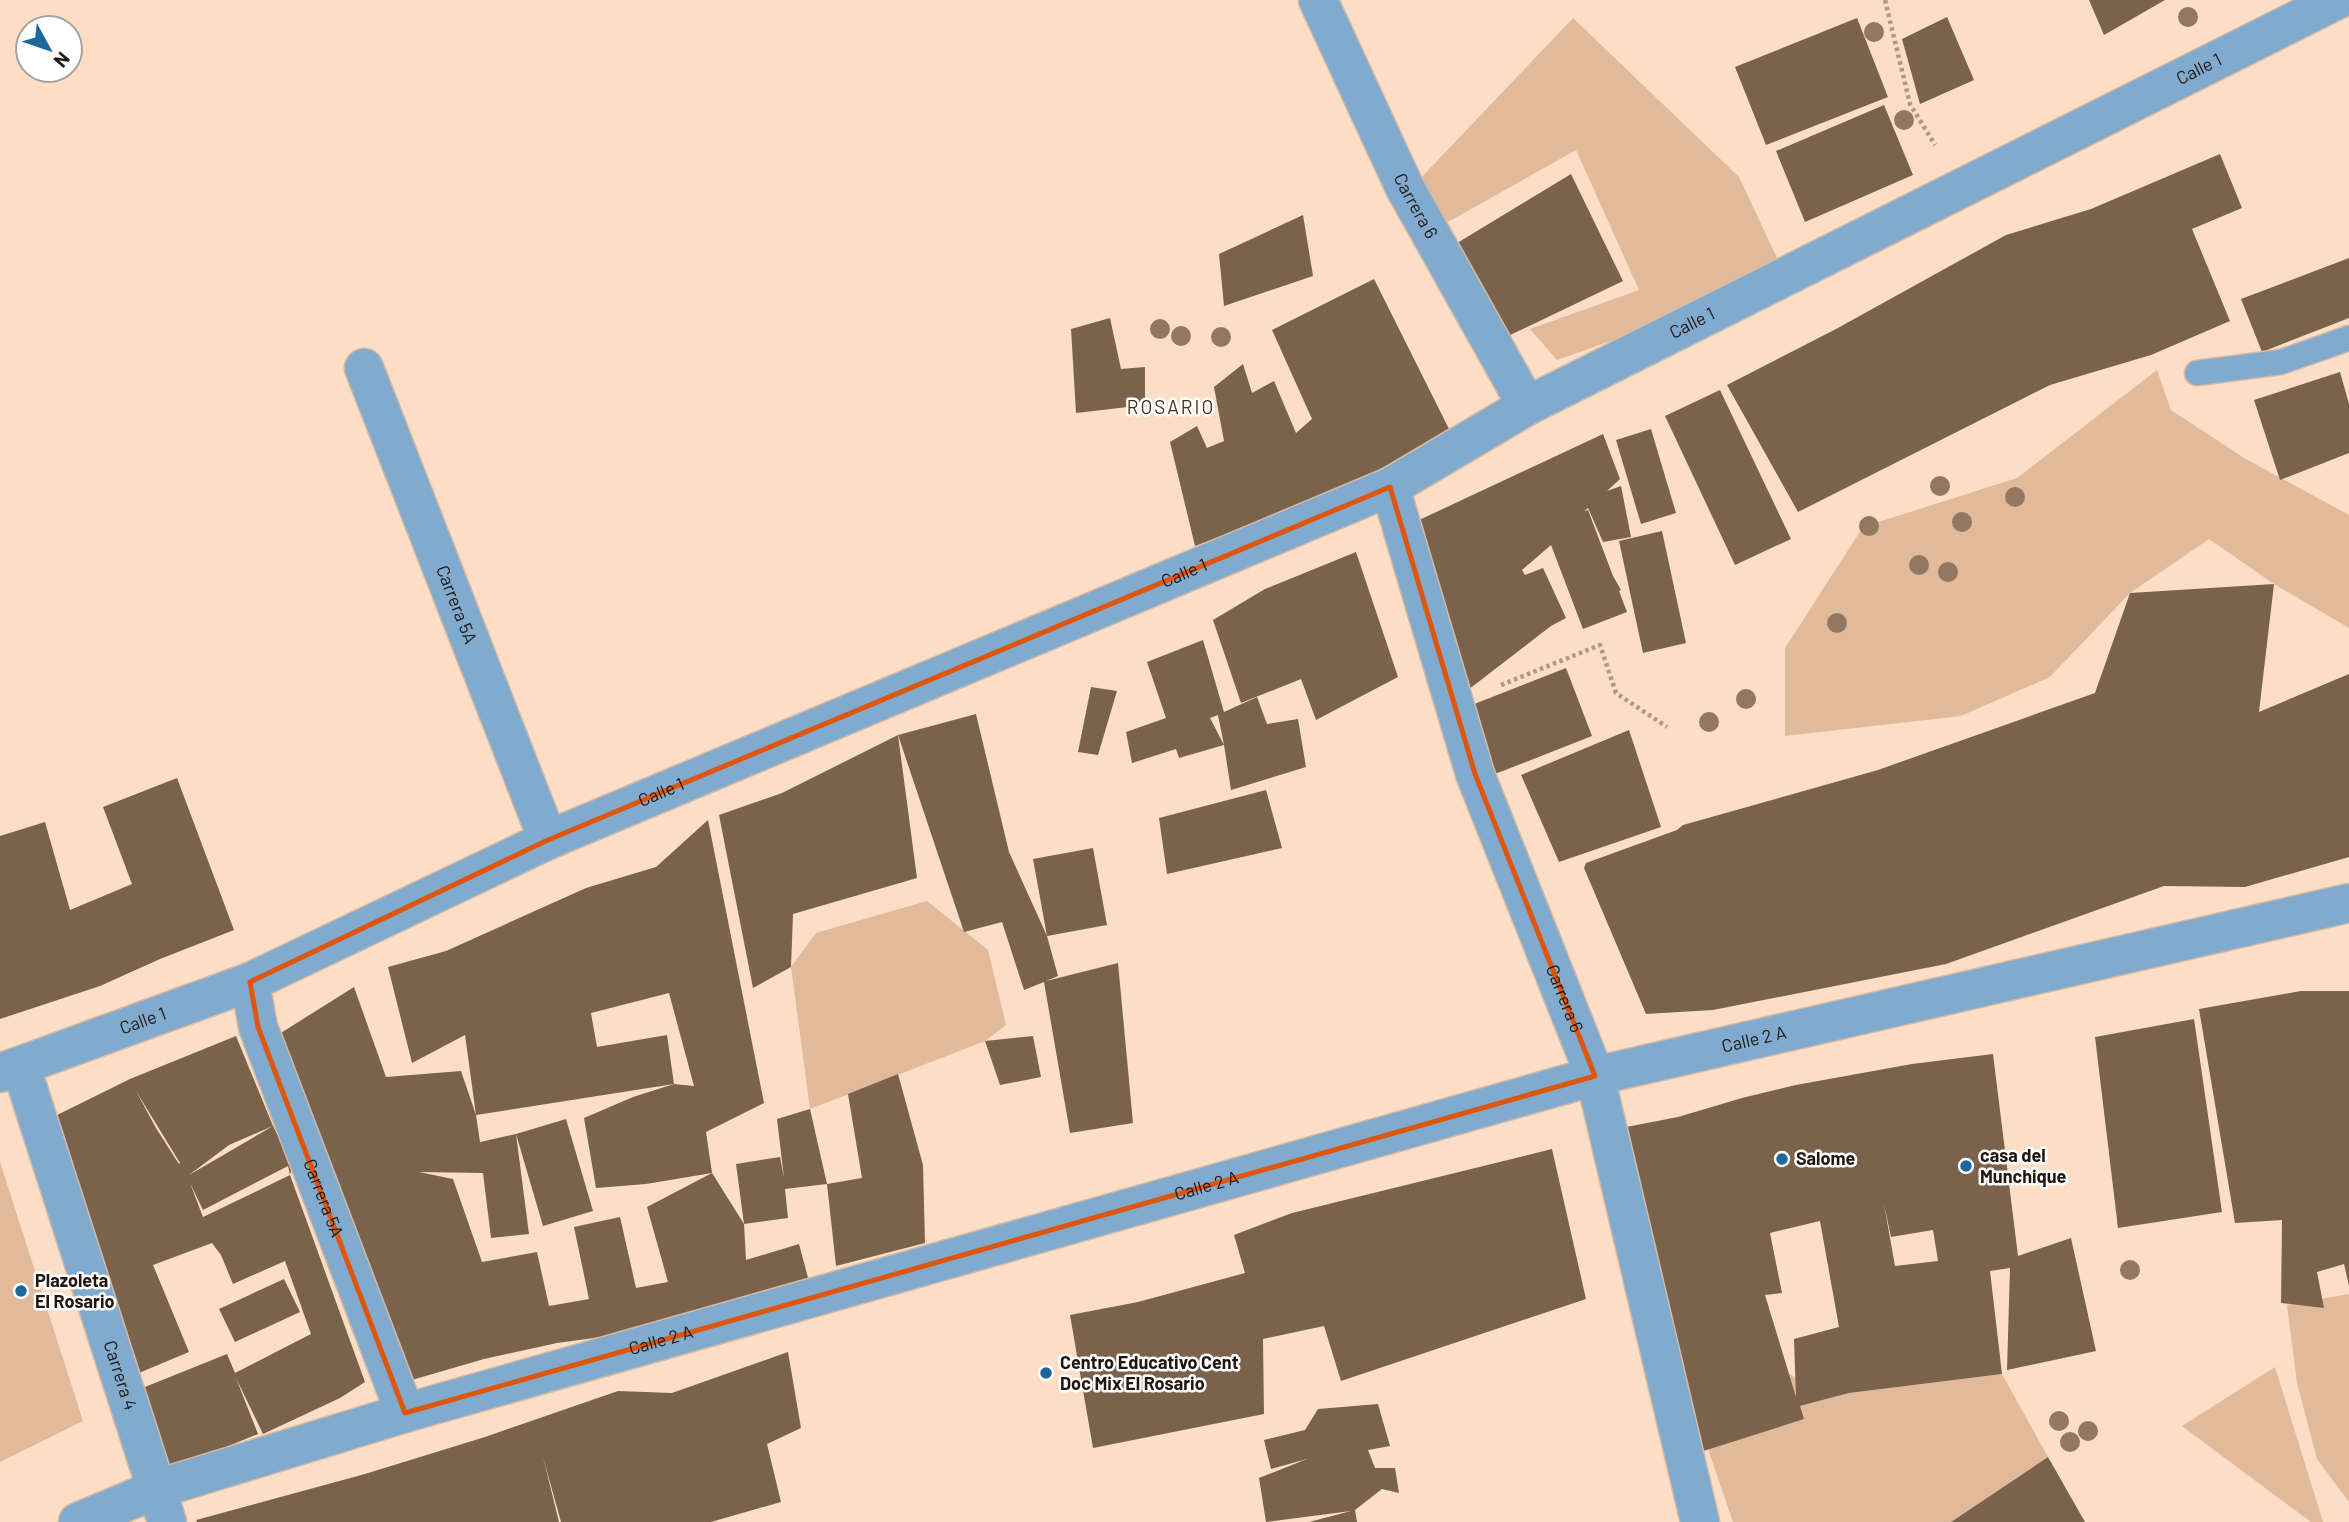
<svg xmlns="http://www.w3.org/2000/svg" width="2349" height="1522" font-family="Barlow,sans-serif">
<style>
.green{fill:#e0ba9a}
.building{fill:#7b624c;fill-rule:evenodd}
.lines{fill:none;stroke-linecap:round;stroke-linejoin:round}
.service-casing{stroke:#d4baa5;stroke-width:27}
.minor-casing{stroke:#d4baa5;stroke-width:41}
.path{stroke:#af9885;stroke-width:4.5;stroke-dasharray:3.5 3.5;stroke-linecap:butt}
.service{stroke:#80aace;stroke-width:24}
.minor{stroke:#80aace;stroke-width:38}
.tree{fill:#927861}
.marked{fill:none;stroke:#de560c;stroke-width:5;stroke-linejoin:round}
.poi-dot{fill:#1e679b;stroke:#fff;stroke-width:2.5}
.labels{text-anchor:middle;stroke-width:5;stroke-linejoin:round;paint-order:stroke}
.street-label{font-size:18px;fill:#20160d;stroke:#fff}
.poi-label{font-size:18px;font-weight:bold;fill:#20160d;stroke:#fff;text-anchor:start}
.neighbourhood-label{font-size:19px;letter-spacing:2px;fill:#442d19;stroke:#fff}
</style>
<rect width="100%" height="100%" fill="#fcdec6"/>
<g class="green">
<polygon points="1573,18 1739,177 1778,260 1611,341 1557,360 1530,329 1639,290 1576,150 1448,222 1415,184"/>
<polygon points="2157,370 2171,410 2244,458 2349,515 2349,628 2274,584 2209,539 2130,593 2050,677 1961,716 1785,736 1785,648 1863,527 2017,478"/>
<polygon points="927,901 988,950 1006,1025 985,1041 810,1109 791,967 816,933"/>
<polygon points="0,1162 83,1421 0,1462"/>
<polygon points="2349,1294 2349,1502 2317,1459 2297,1383 2287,1305"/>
<polygon points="1779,1367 1796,1378 1797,1407 1849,1393 2002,1374 2048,1457 1951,1522 1733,1522 1695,1411"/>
<polygon points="2275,1367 2323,1522 2311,1522 2182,1426"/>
</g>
<g class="building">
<polygon points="2089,0 2165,0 2104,35"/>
<polygon points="1947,17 1974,80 1920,104 1902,39"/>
<polygon points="1857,18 1888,97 1766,145 1735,67"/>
<polygon points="1884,105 1913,175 1805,222 1776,151"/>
<polygon points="2220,154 2242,208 2192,229 2230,321 2151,355 2050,385 1798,512 1727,385 1836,329 2006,235 2091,209"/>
<polygon points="1571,174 1623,281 1506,337 1449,248"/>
<polygon points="1303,215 1313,276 1224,306 1219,254"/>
<polygon points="2349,258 2349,318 2262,352 2241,299"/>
<polygon points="1374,279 1455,441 1289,511 1195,546 1170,442 1197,426 1207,448 1224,441 1214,387 1243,364 1252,393 1274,381 1296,433 1312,419 1272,330"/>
<polygon points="1110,318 1121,369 1145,367 1145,405 1076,413 1071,329"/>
<polygon points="2340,372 2349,404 2349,453 2280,480 2254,400"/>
<polygon points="1720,390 1791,539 1735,565 1665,416"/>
<polygon points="1651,429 1676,513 1641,524 1616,440"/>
<polygon points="1603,434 1620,479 1607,491 1621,486 1631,537 1603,542 1588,508 1584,511 1588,510 1613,576 1621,590 1619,591 1627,612 1583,629 1551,545 1522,570 1525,575 1543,568 1566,618 1551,626 1464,693 1417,521"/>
<polygon points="1662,531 1686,643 1643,653 1619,541"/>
<polygon points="1356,552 1398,677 1316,720 1301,679 1241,703 1213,620 1265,589"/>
<polygon points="2274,584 2259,712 2349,674 2349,857 2245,887 2164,886 1946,964 1713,1010 1646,1014 1584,868 1586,863 1677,830 1683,825 1878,770 2095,693 2130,593"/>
<path d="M 1203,640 L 1224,712 L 1257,697 L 1267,724 L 1298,719 L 1306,767 L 1231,790 L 1224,745 L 1179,758 L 1176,749 L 1132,763 L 1126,732 L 1166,718 L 1147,662 ZM 1218,715 L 1224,745 L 1210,718 Z"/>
<polygon points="1566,668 1592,736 1490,776 1464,708"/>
<polygon points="1091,687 1117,691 1098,755 1078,752"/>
<polygon points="976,714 1009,852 1047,936 1033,859 1093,848 1107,925 1047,936 1058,976 1046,981 1118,963 1133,1123 1070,1133 1044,982 1024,990 1002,922 964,932 898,735"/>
<polygon points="1629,730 1661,827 1559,862 1521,775"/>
<polygon points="898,735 917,878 793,914 791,967 753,988 719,815 782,793"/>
<polygon points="177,778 234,930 160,959 100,986 0,1019 0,836 45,822 70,910 132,884 103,807"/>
<polygon points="1266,790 1282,848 1167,874 1159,818"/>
<path d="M 708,820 L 764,1103 L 706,1132 L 712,1173 L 744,1224 L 746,1260 L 799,1244 L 811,1289 L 682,1326 L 557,1343 L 484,1359 L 405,1382 L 276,1036 L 354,987 L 386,1077 L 461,1071 L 476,1115 L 480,1142 L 516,1134 L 566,1119 L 593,1211 L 543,1226 L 516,1134 L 529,1234 L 491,1238 L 483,1173 L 419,1172 L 453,1179 L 482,1262 L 537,1252 L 549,1306 L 589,1299 L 574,1227 L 620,1217 L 636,1288 L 668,1282 L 647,1207 L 712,1173 L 646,1184 L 596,1188 L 584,1118 L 633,1097 L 674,1084 L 476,1115 L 465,1035 L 412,1063 L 388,967 L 446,951 L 586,888 L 656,867 ZM 669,993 L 694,1086 L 674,1084 L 667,1035 L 597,1047 L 591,1013 Z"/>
<polygon points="2301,991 2349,991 2349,1286 2344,1264 2317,1272 2324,1308 2281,1303 2282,1220 2235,1223 2199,1009"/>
<polygon points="2194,1019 2222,1212 2118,1228 2095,1037"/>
<path d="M 236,1036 L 273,1126 L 293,1163 L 290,1175 L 288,1166 L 203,1210 L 190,1183 L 203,1217 L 290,1175 L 365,1382 L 340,1398 L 263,1434 L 236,1378 L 258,1434 L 167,1471 L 135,1391 L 227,1354 L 235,1373 L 311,1334 L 285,1261 L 233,1284 L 221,1255 L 212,1243 L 153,1265 L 189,1352 L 139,1373 L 120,1326 L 111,1281 L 49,1119 L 130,1079 ZM 136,1091 L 180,1163 L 179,1164 L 156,1128 ZM 273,1126 L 189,1175 L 229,1145 Z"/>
<polygon points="1033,1036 1041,1077 1000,1085 985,1041"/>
<path d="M 1993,1054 L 2018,1256 L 2071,1238 L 2096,1351 L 2007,1370 L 2010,1268 L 1990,1271 L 2002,1374 L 1849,1393 L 1800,1406 L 1804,1419 L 1694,1454 L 1621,1128 L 1678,1117 L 1742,1098 L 1796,1085 L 1912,1064 ZM 1884,1204 L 1891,1237 L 1933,1230 L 1938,1261 L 1895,1266 ZM 1820,1221 L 1839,1327 L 1794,1339 L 1796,1397 L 1765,1295 L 1782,1293 L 1770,1233 Z"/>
<polygon points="898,1074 923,1165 925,1243 836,1266 827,1184 785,1189 788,1218 744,1224 736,1164 780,1157 784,1178 777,1119 810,1109 827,1184 862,1178 848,1094"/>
<polygon points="1552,1149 1586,1299 1341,1381 1324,1326 1263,1339 1264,1414 1093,1448 1070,1315 1138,1302 1245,1273 1234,1235 1292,1213"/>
<polygon points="284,1279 300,1312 235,1342 219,1309"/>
<polygon points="788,1352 801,1428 767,1444 781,1502 711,1522 561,1522 543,1457 559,1522 197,1522 196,1520 365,1474 485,1437 618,1391 672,1393"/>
<polygon points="1378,1404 1390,1446 1368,1450 1375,1468 1395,1468 1399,1493 1382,1489 1355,1510 1357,1522 1309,1522 1351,1511 1266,1522 1259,1478 1307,1459 1271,1469 1264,1440 1305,1430 1318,1409"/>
<polygon points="2048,1457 2085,1522 1951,1522"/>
</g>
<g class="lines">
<defs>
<polyline id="service" points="2197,373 2281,362 2349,338"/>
<g id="minor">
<path id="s1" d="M 1318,0 L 1404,186 L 1527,406"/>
<path id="s2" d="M 364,368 L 548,840"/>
<path id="s3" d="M 1390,487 L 1475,774 L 1595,1076 L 1700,1522"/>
<path id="s4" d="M 250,982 L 258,1027 L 405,1413"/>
<path id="s5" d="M 21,1067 L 167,1522"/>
<path id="s6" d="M 0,1073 L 250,982 L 548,840 L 1390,487 L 1527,406 L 2337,0"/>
<path id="s7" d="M 78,1522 L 157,1489 L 405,1413 L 1595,1076 L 2349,903"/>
</g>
</defs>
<use href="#service" class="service-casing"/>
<use href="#minor" class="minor-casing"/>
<g class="path">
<polyline points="1885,0 1910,104 1935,145"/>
<polyline points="1501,685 1600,645 1616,693 1667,727"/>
</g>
<use href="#service" class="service"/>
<use href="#minor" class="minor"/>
</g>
<g class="tree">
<circle cx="2188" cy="17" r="10"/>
<circle cx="1874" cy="32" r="10"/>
<circle cx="1904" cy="120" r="10"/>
<circle cx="1160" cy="329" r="10"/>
<circle cx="1181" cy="336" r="10"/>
<circle cx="1221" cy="337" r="10"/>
<circle cx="1940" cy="486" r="10"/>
<circle cx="2015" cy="497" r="10"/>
<circle cx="1962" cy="522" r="10"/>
<circle cx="1869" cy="526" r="10"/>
<circle cx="1919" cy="565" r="10"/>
<circle cx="1948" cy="572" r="10"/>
<circle cx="1837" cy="623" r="10"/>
<circle cx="1746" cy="699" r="10"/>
<circle cx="1709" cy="722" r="10"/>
<circle cx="2130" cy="1270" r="10"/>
<circle cx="2059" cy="1421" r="10"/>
<circle cx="2088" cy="1431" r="10"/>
<circle cx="2070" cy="1442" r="10"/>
</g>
<path class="marked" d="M 1390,487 L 1475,774 L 1595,1076 L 405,1413 L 258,1027 L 250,982 L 548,840 Z"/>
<g class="poi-dot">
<circle cx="1782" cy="1159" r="7"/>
<circle cx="1966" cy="1166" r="7"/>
<circle cx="21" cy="1291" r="7"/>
<circle cx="1046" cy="1373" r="7"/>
</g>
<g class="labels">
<g class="street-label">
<text dy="6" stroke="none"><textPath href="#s6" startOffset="2420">Calle 1</textPath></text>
<text dy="6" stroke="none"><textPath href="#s1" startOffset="228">Carrera 6</textPath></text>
<text dy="6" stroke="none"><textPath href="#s6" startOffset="1853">Calle 1</textPath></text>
<text dy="6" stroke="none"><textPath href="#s6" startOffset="1286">Calle 1</textPath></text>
<text dy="6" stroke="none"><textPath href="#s2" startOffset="254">Carrera 5A</textPath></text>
<text dy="6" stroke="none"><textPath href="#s6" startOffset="719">Calle 1</textPath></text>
<text dy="6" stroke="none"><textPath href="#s3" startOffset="541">Carrera 6</textPath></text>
<text dy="6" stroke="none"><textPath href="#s6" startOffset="152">Calle 1</textPath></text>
<text dy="6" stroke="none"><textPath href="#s7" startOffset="1745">Calle 2 A</textPath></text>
<text dy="6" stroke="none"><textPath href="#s7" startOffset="1178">Calle 2 A</textPath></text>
<text dy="6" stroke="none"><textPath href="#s4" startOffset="229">Carrera 5A</textPath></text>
<text dy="6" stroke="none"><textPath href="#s7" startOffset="611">Calle 2 A</textPath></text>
<text dy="6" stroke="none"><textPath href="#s5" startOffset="324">Carrera 4</textPath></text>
</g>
<g class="poi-label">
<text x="1980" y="1162">casa del<tspan x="1980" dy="21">Munchique</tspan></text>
<text x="1796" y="1165">Salome</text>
<text x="35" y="1287">Plazoleta<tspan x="35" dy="21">El Rosario</tspan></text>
<text x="1060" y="1369">Centro Educativo Cent<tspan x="1060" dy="21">Doc Mix El Rosario</tspan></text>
</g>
<g class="neighbourhood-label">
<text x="1171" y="414">ROSARIO</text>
</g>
</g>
<g transform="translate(49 49) rotate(130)"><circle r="33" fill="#ffffff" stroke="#a6a29e" stroke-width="2"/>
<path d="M0-5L12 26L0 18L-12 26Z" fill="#1e679b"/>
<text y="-10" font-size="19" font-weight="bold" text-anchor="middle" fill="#20160d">N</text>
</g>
</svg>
